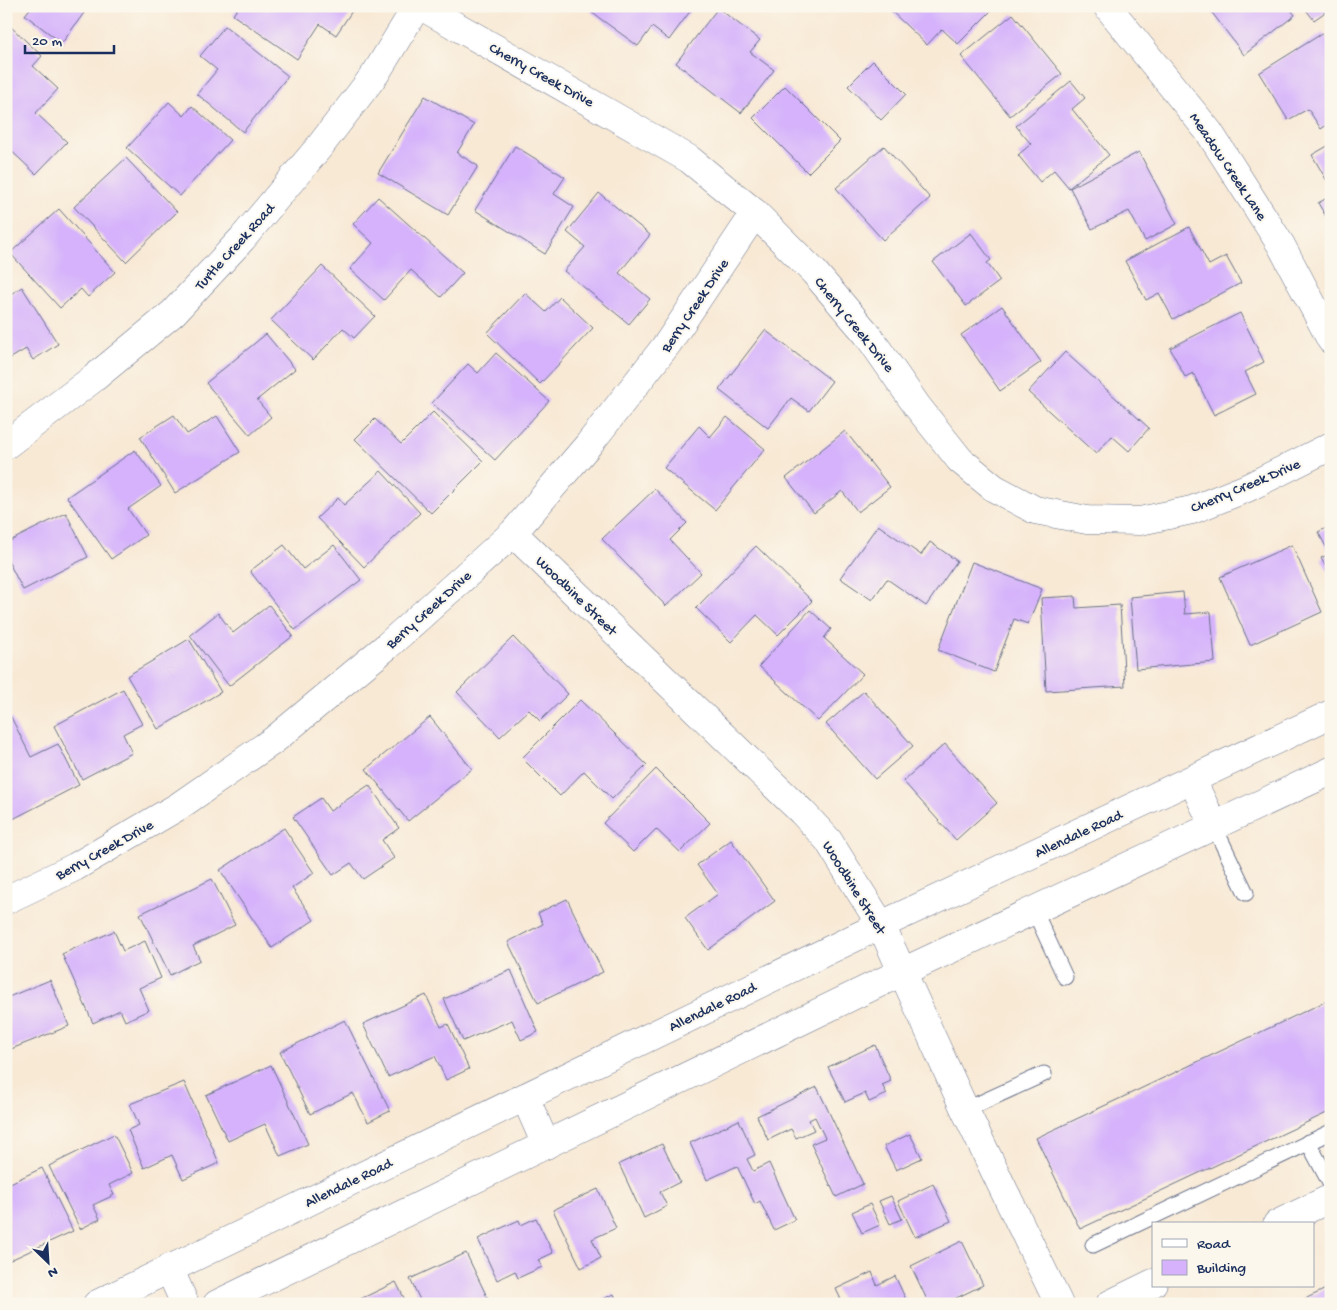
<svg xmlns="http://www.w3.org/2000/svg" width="1337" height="1310" font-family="'Gochi Hand',sans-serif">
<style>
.building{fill:#d5b2fb}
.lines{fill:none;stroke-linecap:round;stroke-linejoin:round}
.service-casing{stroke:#687088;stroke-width:17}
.minor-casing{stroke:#687088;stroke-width:29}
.secondary-casing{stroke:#687088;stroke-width:29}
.service{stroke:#fff;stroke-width:15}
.minor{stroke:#fff;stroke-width:28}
.secondary{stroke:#fff;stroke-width:28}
.labels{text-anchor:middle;stroke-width:4;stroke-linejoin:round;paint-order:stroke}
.street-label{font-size:15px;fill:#1b2f5e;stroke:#fbf7ec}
</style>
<rect width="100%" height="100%" fill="#fbf7ec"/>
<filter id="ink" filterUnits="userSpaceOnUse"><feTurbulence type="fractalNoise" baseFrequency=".02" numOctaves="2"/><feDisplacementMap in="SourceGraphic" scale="10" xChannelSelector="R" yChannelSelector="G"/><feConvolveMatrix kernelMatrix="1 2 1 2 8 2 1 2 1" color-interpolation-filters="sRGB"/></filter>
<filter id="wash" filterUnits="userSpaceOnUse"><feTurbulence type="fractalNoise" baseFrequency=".0096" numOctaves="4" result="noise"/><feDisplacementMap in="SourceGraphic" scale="20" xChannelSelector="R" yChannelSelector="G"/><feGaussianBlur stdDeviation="1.12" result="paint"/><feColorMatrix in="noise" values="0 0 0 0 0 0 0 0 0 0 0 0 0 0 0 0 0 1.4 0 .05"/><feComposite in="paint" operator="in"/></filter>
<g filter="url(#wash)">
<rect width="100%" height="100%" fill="#f8e9d5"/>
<g id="blocks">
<g class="building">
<polygon points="32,6 89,6 62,43 25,15"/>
<polygon points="239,6 345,6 352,11 336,35 320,24 297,59 233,15"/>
<polygon points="596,6 694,6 669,40 652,27 638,46 591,12"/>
<polygon points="892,6 996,6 958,44 942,29 927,45 889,9"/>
<polygon points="1207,6 1288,6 1295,15 1244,55"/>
<polygon points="1303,6 1331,6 1331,8 1314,20"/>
<polygon points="718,8 760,40 750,52 774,70 741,113 676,63"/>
<polygon points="1013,14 1062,74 1010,116 961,56"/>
<polygon points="225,26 288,76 243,132 197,94 217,70 200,56"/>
<polygon points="11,27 42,56 33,66 58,89 36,113 67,142 36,174 6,146 6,32"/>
<polygon points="1323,33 1331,45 1331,122 1321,129 1308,109 1288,120 1259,73"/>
<polygon points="873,61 906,94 881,120 848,86"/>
<polygon points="1071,81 1085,98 1072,109 1109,155 1069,188 1054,170 1040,182 1018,155 1031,144 1016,126"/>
<polygon points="785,86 840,141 808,173 753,118"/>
<polygon points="425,96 474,125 457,153 478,166 448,215 378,173"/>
<polygon points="169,102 184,116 192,106 230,140 180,196 127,148"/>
<polygon points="1331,144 1331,188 1312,155"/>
<polygon points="515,146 565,177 554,194 574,207 545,254 475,210"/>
<polygon points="884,146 930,198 883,240 836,188"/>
<polygon points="1139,152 1177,224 1145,241 1129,211 1092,229 1070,188"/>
<polygon points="126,158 177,212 126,262 74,207"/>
<polygon points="599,193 650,235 619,273 650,299 629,324 564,271 585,247 567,232"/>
<polygon points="1331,196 1331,225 1318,203"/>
<polygon points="378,197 463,273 441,297 411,270 384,300 350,269 373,243 353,224"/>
<polygon points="59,209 115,272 88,297 81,289 60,308 10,253"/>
<polygon points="1189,227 1209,265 1226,256 1241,283 1173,319 1159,293 1146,300 1125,261"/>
<polygon points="971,233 991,260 987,263 1000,281 966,306 933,262"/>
<polygon points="322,266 375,316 354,338 343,328 313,360 271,320"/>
<polygon points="22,287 58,344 33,360 26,349 6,361 6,297"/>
<polygon points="525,293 546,312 560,297 593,328 540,384 487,333"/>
<polygon points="1002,306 1041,362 1000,391 961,335"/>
<polygon points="1240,313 1264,362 1245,372 1256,394 1214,415 1193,373 1185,377 1170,348"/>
<polygon points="765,330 832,381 809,411 791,398 768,428 719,390"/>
<polygon points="266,334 295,369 257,400 271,417 250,435 206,383"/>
<polygon points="1065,352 1149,428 1129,451 1112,436 1096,454 1028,392"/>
<polygon points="496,353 549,401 495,460 432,403 468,364 478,373"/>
<polygon points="433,412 483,461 431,513 355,439 375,419 401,444"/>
<polygon points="174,415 187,434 217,416 240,452 175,493 140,437"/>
<polygon points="727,417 765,449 715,510 664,468 699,426 710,437"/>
<polygon points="845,431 890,487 858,512 842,491 814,513 786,478"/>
<polygon points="135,450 161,486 128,509 146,535 111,559 67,497"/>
<polygon points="381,471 420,513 364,567 317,518 338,498 344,505"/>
<polygon points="655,489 687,523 670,540 701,573 666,606 602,539"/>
<polygon points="66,513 88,557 23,590 6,557 6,543"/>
<polygon points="878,525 921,555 930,542 957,561 926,606 887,579 872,600 840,578"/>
<polygon points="1331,526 1331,577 1321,558 1330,554 1318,532"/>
<polygon points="284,545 303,569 334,545 361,580 295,630 250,571"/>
<polygon points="1292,545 1322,612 1250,645 1220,577"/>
<polygon points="756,546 812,601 778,635 757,615 731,642 696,608"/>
<polygon points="972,562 1042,589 1028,624 1014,619 994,672 938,650"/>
<polygon points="1183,592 1185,614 1211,612 1215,662 1136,669 1130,597"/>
<polygon points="1075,596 1076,608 1120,605 1125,686 1046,691 1041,598"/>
<polygon points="269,605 293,636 229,686 190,635 218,613 233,633"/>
<polygon points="810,610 831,629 824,638 863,674 818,721 759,666"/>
<polygon points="513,637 568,694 540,721 529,710 500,737 457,692"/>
<polygon points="189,639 221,692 158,729 127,676"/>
<polygon points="123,689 142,724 123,734 132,753 82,779 54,726"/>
<polygon points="864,691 913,746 875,779 826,724"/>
<polygon points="580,700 647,765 612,799 584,771 560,796 522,758"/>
<polygon points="11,717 31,757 58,744 79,785 9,821 6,816 6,719"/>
<polygon points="430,717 472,769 408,821 366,769"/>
<polygon points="945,744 997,803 956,840 903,781"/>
<polygon points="656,769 710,823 680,852 656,829 633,852 603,823"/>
<polygon points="369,785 399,828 382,840 394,858 363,879 351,863 333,875 293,817 321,798 330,811"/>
<polygon points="284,828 314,873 292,888 314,920 272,948 220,870"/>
<polygon points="731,840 775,901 708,950 685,918 718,894 697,865"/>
<polygon points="212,879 235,925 193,946 200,960 170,975 140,914"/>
<polygon points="567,899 603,972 538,1003 508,942 543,924 538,913"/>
<polygon points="114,931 123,951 145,941 161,978 139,988 149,1010 125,1021 120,1010 93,1023 62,954"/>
<polygon points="511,970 538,1032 521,1040 512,1020 463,1041 444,999"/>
<polygon points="50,980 69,1026 6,1051 6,998"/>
<polygon points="426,995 441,1027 448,1024 469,1069 446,1080 435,1056 388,1077 363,1024"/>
<polygon points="1331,999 1331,1111 1080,1229 1036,1138"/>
<polygon points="345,1020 390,1111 368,1122 353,1093 310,1114 280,1052"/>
<polygon points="875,1045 891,1081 882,1085 887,1094 869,1102 865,1093 845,1102 828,1067"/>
<polygon points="271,1065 308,1144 280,1156 265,1124 228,1141 206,1095"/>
<polygon points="184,1082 219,1163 183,1179 172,1155 144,1168 128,1130 139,1125 130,1104"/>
<polygon points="817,1087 863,1184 836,1197 811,1144 825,1138 815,1117 809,1120 814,1130 796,1138 791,1129 768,1140 757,1116"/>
<polygon points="739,1120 755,1155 747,1159 753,1171 769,1163 795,1220 774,1230 760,1201 755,1204 737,1166 707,1180 690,1143"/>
<polygon points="114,1134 133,1173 109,1185 114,1195 93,1205 100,1219 80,1229 49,1166"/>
<polygon points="910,1134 922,1158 896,1170 884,1146"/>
<polygon points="662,1144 680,1182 660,1192 667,1206 644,1218 619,1164"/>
<polygon points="42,1168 73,1231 6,1262 6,1185"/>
<polygon points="933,1184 951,1221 915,1237 898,1201"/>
<polygon points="598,1189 616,1228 592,1239 601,1258 581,1268 553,1210"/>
<polygon points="891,1196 902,1219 890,1224 879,1201"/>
<polygon points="870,1204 880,1225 862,1233 852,1212"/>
<polygon points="536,1218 553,1253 538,1260 542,1267 518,1278 515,1271 497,1280 478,1239 519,1220 521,1225"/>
<polygon points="962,1241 983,1285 944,1304 929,1304 911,1266"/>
<polygon points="466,1253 490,1303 422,1304 410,1279"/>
<polygon points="872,1272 877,1285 895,1276 908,1304 843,1304 836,1289"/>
<polygon points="396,1282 407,1304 350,1304"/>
<polygon points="1328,1288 1331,1295 1331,1304 1294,1304"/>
<polygon points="614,1294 618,1304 603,1304 601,1300"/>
</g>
</g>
</g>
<g filter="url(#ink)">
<use href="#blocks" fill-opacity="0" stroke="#687088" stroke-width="1"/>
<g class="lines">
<defs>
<g id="service">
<polyline points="1214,826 1246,893"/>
<polyline points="1034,910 1065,977"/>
<polyline points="965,1110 1044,1074"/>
<polyline points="1308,1142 1331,1185"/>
<polyline points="1093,1245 1331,1132"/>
</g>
<g id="minor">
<polyline points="421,6 689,159 755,213 814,272 867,334 917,406 960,460 994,488 1035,510 1087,520 1140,521 1192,510 1247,488 1331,446"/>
<polyline points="1107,6 1209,132 1281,245 1331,340"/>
<polyline points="6,445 94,378 173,313 242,239 320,146 376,73 417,6"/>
<polyline points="513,533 802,812 828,840 881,925 965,1110 1059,1304"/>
<polyline points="6,900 75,867 179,806 274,740 386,647 513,533 589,444 668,343 755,213"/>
<polyline points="1277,1224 1331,1198"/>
<polyline points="1110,1304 1153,1283"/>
</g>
<g id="secondary">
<polyline points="1192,780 1214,826"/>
<polyline points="525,1097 546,1145"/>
<polyline points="169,1268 185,1304"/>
<polyline points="97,1304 881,925 1331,714"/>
<polyline points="217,1304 902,972 1331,771"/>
</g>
</defs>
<use href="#service" class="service-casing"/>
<use href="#minor" class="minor-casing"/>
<use href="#secondary" class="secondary-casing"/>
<use href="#service" class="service"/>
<use href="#minor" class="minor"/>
<use href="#secondary" class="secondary"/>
</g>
</g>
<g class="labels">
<g class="street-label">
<text transform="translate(542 74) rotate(29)" y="5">Cherry Creek Drive</text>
<text transform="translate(1229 166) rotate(56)" y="5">Meadow Creek Lane</text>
<text transform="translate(234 246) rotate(-48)" y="5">Turtle Creek Road</text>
<text transform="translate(694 305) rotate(-56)" y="5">Berry Creek Drive</text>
<text transform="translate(855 324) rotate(51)" y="5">Cherry Creek Drive</text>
<text transform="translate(1245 485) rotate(-23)" y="5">Cherry Creek Drive</text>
<text transform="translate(577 595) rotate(44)" y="5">Woodbine Street</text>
<text transform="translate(428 609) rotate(-42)" y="5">Berry Creek Drive</text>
<text transform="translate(1078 833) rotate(-25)" y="5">Allendale Road</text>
<text transform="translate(104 849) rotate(-29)" y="5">Berry Creek Drive</text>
<text transform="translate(855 887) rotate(58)" y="5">Woodbine Street</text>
<text transform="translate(712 1006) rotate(-26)" y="5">Allendale Road</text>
<text transform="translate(348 1182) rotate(-26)" y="5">Allendale Road</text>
</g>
</g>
<rect width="1337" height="1310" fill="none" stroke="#fbf7ec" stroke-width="25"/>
<rect x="1152" y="1222" width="162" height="65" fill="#fbf7ec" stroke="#a1a7b3"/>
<rect x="1162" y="1239" width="25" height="8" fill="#ffffff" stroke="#a1a7b3"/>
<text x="1197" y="1248" font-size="15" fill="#1b2f5e">Road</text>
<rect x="1162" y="1260" width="25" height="15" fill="#d5b2fb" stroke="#a1a7b3"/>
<text x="1197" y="1272" font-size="15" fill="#1b2f5e">Building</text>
<g transform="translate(48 1262) rotate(155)" stroke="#fbf7ec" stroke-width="4" paint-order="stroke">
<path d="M0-4L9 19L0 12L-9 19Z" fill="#1b2f5e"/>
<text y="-8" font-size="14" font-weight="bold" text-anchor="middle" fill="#1b2f5e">N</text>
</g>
<path d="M25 45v8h89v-8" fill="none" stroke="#1b2f5e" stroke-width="2.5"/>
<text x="32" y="45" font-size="15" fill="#1b2f5e" stroke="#fbf7ec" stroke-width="4" paint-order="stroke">20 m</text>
</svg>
